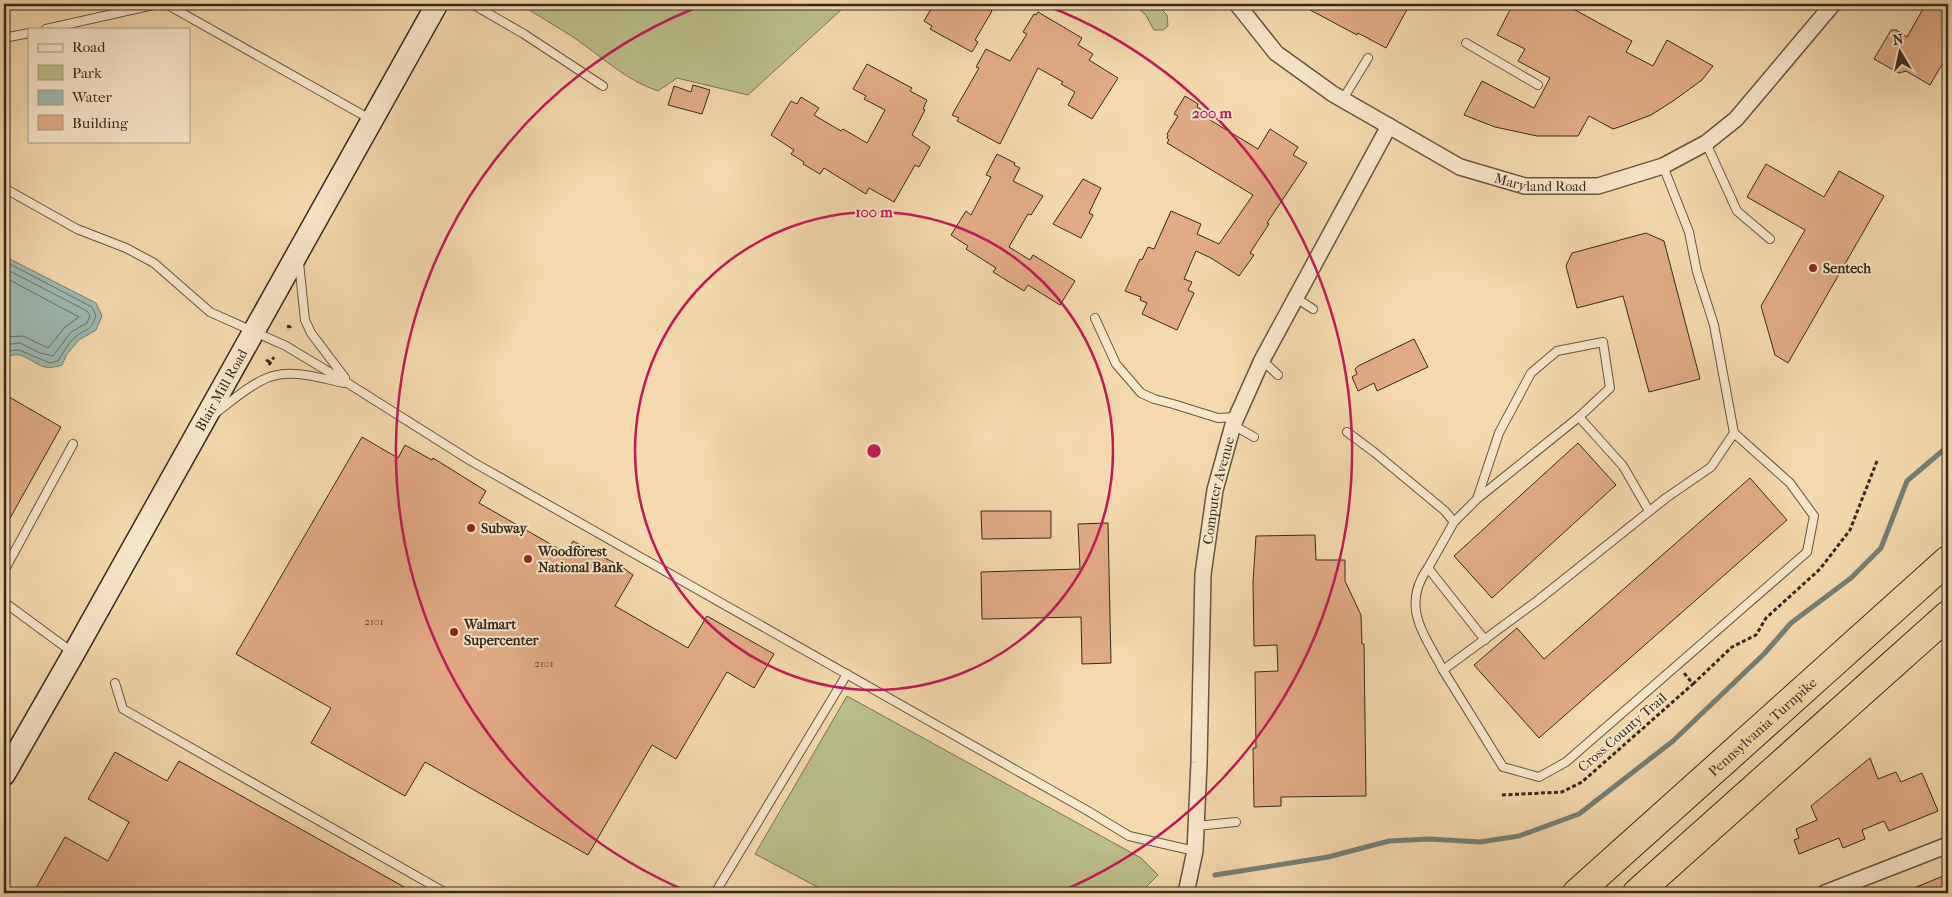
<svg xmlns="http://www.w3.org/2000/svg" width="1952" height="897" font-family="'IM FELL French Canon',serif">
<style>
.green{fill:#babf8a;stroke:#777455}
.water{fill:#9db9b1;stroke:#738077}
.lines{fill:none;stroke-linecap:round;stroke-linejoin:round}
.shore{stroke:#687268;stroke-width:1}
.stream{stroke:#738077;stroke-width:5}
.building{fill:#e2ab85;stroke:#342a20}
.lane-casing{stroke:#645643;stroke-width:10}
.street-casing{stroke:#645643;stroke-width:18}
.secondary-casing{stroke:#342a20;stroke-width:24}
.highway-casing{stroke:#342a20;stroke-width:30}
.path{stroke:#342a20;stroke-width:3;stroke-dasharray:4 2.5;stroke-linecap:butt}
.lane{stroke:#f7e6ca;stroke-width:8}
.street{stroke:#f7e6ca;stroke-width:15}
.secondary{stroke:#f7e6ca;stroke-width:21}
.highway{stroke:#f3d9ad;stroke-width:28}
.ring{fill:none;stroke:#c2185b;stroke-width:2.5}
.poi-dot{fill:#8f2418;stroke:#f7e6ca;stroke-width:2}
.labels{text-anchor:middle;stroke-width:4;stroke-linejoin:round;paint-order:stroke}
.number-label{font-size:11px;fill:#604a39}
.street-label{font-size:14px;fill:#342a20;stroke:#f7e6ca}
.poi-label{font-size:14px;font-weight:bold;fill:#342a20;stroke:#f7e6ca;text-anchor:start}
.centre{fill:#c2185b;stroke:#f7e6ca;stroke-width:2.5}
.ring-label{font-size:15px;text-anchor:middle;font-weight:bold;fill:#c2185b;stroke:#f7e6ca;stroke-width:4;stroke-linejoin:round;paint-order:stroke}
</style>
<rect width="100%" height="100%" fill="#f3d9ad"/>
<filter id="stains"><feTurbulence type="fractalNoise" baseFrequency=".004" numOctaves="4"/><feColorMatrix values="0 0 0 0 .2 0 0 0 0 .09 0 0 0 0 .02 0 0 0 .5 -.17"/></filter>
<radialGradient id="worn" r=".72"><stop offset=".6" stop-color="#630" stop-opacity="0"/><stop offset="1" stop-color="#630" stop-opacity=".3"/></radialGradient>
<g class="green">
<path d="M 520,4 L 844,4 L 842,9 L 748,95 L 677,78 L 658,91 C 627,81 602,57 576,39 C 558,27 538,16 520,4 Z"/>
<polygon points="1133,4 1156,4 1167,15 1168,26 1163,30 1154,30 1145,14"/>
<polygon points="847,696 1141,858 1158,875 1140,893 829,893 755,854"/>
</g>
<path class="water" d="M 4,256 L 96,303 L 102,316 L 96,330 L 79,340 L 67,354 L 62,365 C 40,372 39,362 20,355 C 15,354 9,356 4,356 Z"/>
<g class="lines">
<g class="shore">
<path d="M 4,261 L 92,307 L 96,316 C 90,333 85,328 74,338 C 67,345 63,353 58,361 L 50,363 L 19,350 L 4,351"/>
<polyline points="4,268 87,311 90,316 87,323 71,332 53,356 40,353 20,343 4,345"/>
<polyline points="4,277 79,317 65,327 48,348 23,336 4,337"/>
</g>
<polyline class="stream" points="1215,875 1328,857 1389,841 1429,839 1480,842 1519,836 1579,814 1673,741 1764,654 1791,623 1851,578 1881,548 1907,481 1948,446"/>
</g>
<g class="building">
<polygon points="934,4 993,4 990,9 992,11 975,40 978,42 972,52 930,29 932,26 924,21"/>
<polygon points="1299,4 1410,4 1386,48 1358,33 1357,35"/>
<polygon points="1513,4 1564,4 1632,41 1626,52 1653,66 1667,40 1713,66 1702,80 1673,101 1651,115 1622,126 1613,129 1589,116 1578,136 1537,136 1495,127 1464,115 1482,81 1534,108 1550,78 1518,61 1525,49 1497,35"/>
<polygon points="1926,4 1948,4 1948,54 1930,85 1906,71 1899,73 1874,59 1891,30 1896,30 1907,37"/>
<polygon points="1038,12 1082,38 1078,45 1093,54 1089,60 1118,78 1092,119 1068,105 1075,92 1061,84 1063,82 1038,68 1000,144 957,121 959,118 952,115 979,68 976,67 986,49 1010,61 1027,34 1023,32 1034,14 1036,15"/>
<polygon points="867,64 912,88 910,91 927,100 923,109 925,110 912,135 930,147 919,167 915,165 894,202 869,188 866,194 824,168 820,174 803,164 804,162 791,154 794,150 771,135 791,101 797,104 801,97 819,108 814,115 841,131 843,129 867,143 885,110 864,99 866,96 853,89"/>
<polygon points="693,85 710,90 702,114 668,105 674,86 691,92"/>
<polygon points="1185,96 1198,104 1197,107 1213,116 1210,120 1258,149 1270,129 1298,147 1293,155 1307,163 1267,223 1269,224 1250,253 1254,255 1239,276 1211,258 1196,251 1184,279 1192,282 1188,290 1194,293 1177,330 1142,314 1147,303 1140,300 1141,297 1125,291 1140,259 1142,260 1148,247 1154,249 1171,211 1201,224 1197,234 1219,244 1253,195 1167,143 1169,140 1167,138 1168,135 1167,134 1178,116 1174,114"/>
<polygon points="997,154 1015,163 1014,165 1020,168 1013,181 1043,196 1031,215 1028,214 1009,247 1030,260 1033,255 1075,281 1060,305 1028,285 1024,291 993,272 996,268 966,249 968,246 951,235 966,211 971,215 991,177 986,175"/>
<polygon points="1766,164 1824,197 1839,171 1884,196 1788,363 1775,355 1761,306 1805,230 1747,197"/>
<polygon points="1083,179 1101,188 1089,213 1093,215 1081,238 1053,224"/>
<polygon points="1646,233 1664,241 1700,379 1649,392 1623,296 1577,308 1566,266 1572,253"/>
<polygon points="1414,339 1428,367 1377,391 1374,383 1358,391 1352,377 1357,374 1355,369 1358,366"/>
<polygon points="4,394 61,427 4,529"/>
<polygon points="362,437 398,458 405,445 432,460 433,458 486,491 479,503 566,553 573,541 622,567 633,575 615,606 688,648 707,616 774,654 754,688 727,672 676,759 652,745 588,855 425,762 405,796 311,743 331,708 236,654"/>
<polygon points="1578,443 1616,485 1492,598 1454,556"/>
<polygon points="1750,478 1787,520 1539,738 1474,665 1517,628 1544,659"/>
<polygon points="981,511 1051,511 1051,538 982,539"/>
<polygon points="1108,523 1111,663 1082,664 1081,617 982,619 981,572 1080,569 1078,524"/>
<polygon points="1315,535 1316,560 1345,560 1345,581 1361,615 1362,644 1364,644 1366,796 1281,797 1281,806 1254,807 1253,748 1256,748 1255,672 1278,671 1277,645 1254,646 1253,582 1256,536"/>
<polygon points="115,752 167,781 179,761 415,893 33,893 65,837 108,861 129,822 88,799"/>
<polygon points="1870,758 1878,779 1896,772 1901,782 1922,773 1938,811 1889,831 1884,821 1862,830 1865,839 1843,848 1839,838 1799,854 1794,840 1799,838 1796,829 1817,820 1811,806"/>
<polygon points="1948,874 1948,893 1902,893"/>
</g>
<g class="lines">
<defs>
<g id="lane">
<polyline points="166,4 370,119"/>
<polyline points="472,4 524,34 603,86"/>
<polyline points="46,29 158,4"/>
<polyline points="4,38 29,33"/>
<polyline points="1466,43 1538,85"/>
<polyline points="1343,99 1368,58"/>
<polyline points="1706,143 1737,211 1770,239"/>
<polyline points="1663,166 1689,232 1697,272 1714,325 1734,433 1790,483 1814,516 1807,552 1566,762 1539,777 1503,767 1443,670 1537,601 1666,498 1711,467 1734,433"/>
<polyline points="4,188 77,229 126,248 154,263 210,312 286,346 349,384 471,461 1088,811 1129,836 1195,851"/>
<polyline points="299,263 305,320 311,333 345,378"/>
<polyline points="1296,298 1313,309"/>
<polyline points="1095,318 1116,364 1141,393 1154,399 1173,404 1218,418 1236,417"/>
<polyline points="1262,360 1278,375"/>
<path d="M 217,412 C 233,400 248,386 267,378 C 290,368 320,378 344,383"/>
<polyline points="1579,417 1623,466 1649,511"/>
<polyline points="1233,425 1254,437"/>
<polyline points="1347,432 1374,452 1445,511 1454,522"/>
<polyline points="1477,499 1499,433 1531,373 1557,351 1603,342 1610,388 1579,417 1477,499 1454,522 1428,568 1485,640"/>
<path d="M 1428,568 C 1400,607 1425,635 1443,670"/>
<polyline points="4,571 73,444"/>
<polyline points="4,602 72,652"/>
<polyline points="115,683 123,709 446,893"/>
<polyline points="1196,826 1236,822"/>
<polyline points="715,893 847,674"/>
</g>
<g id="street">
<path id="s1" d="M 1237,4 L 1276,53 L 1333,94 L 1460,167 L 1525,186 L 1598,186 L 1663,166 L 1706,143 L 1736,119 L 1833,4"/>
<path id="s2" d="M 1186,893 L 1195,851 L 1199,763 L 1203,574 L 1215,490 L 1233,425 L 1262,360 L 1389,126"/>
<polyline points="1825,893 1948,845"/>
</g>
<g id="secondary">
<path id="s3" d="M 4,775 L 74,653 L 437,4"/>
</g>
<g id="highway">
<path id="s4" d="M 1577,893 L 1948,560"/>
<polyline points="1637,893 1948,615"/>
</g>
</defs>
<use href="#lane" class="lane-casing"/>
<use href="#street" class="street-casing"/>
<use href="#secondary" class="secondary-casing"/>
<use href="#highway" class="highway-casing"/>
<g class="path">
<polyline points="287,326 290,327 288,330"/>
<polyline points="266,360 270,362"/>
<polyline points="269,365 274,357"/>
<polyline points="1693,684 1732,647 1756,635 1766,618 1820,569 1850,530 1877,461"/>
<polyline points="1502,795 1562,792 1582,782 1693,684 1684,673"/>
</g>
<use href="#lane" class="lane"/>
<use href="#street" class="street"/>
<use href="#secondary" class="secondary"/>
<use href="#highway" class="highway"/>
</g>
<g class="ring">
<circle cx="874" cy="451" r="239"/>
<path d="M691 893A478 478 0 0 1 703 5M1045 5A478 478 0 0 1 1057 893"/>
</g>
<g class="poi-dot">
<circle cx="1813" cy="268" r="5"/>
<circle cx="471" cy="528" r="5"/>
<circle cx="528" cy="559" r="5"/>
<circle cx="454" cy="632" r="5"/>
</g>
<g class="labels">
<g class="number-label">
<text x="374" y="625">2101</text>
<text x="544" y="667">2101</text>
</g>
<g class="street-label">
<text dy="5" stroke="none"><textPath href="#s1" startOffset="362">Maryland Road</textPath></text>
<text dy="5" stroke="none"><textPath href="#s3" startOffset="442">Blair Mill Road</textPath></text>
<text dy="5" stroke="none"><textPath href="#s2" startOffset="405">Computer Avenue</textPath></text>
<text dy="5" stroke="none"><textPath href="#s4" startOffset="249">Pennsylvania Turnpike</textPath></text>
<text transform="translate(1622 732) rotate(-41)" y="5">Cross County Trail</text>
</g>
<g class="poi-label">
<text x="1823" y="273">Sentech</text>
<text x="481" y="533">Subway</text>
<text x="538" y="556">Woodforest<tspan x="538" dy="16">National Bank</tspan></text>
<text x="464" y="629">Walmart<tspan x="464" dy="16">Supercenter</tspan></text>
</g>
</g>
<circle cx="874" cy="451" r="8" class="centre"/>
<g class="ring-label">
<text x="1212" y="118">200 m</text>
<text x="874" y="217">100 m</text>
</g>
<rect width="1952" height="897" fill="none" stroke="#f3d9ad" stroke-width="20"/>
<rect x="5" y="5" width="1942" height="887" fill="none" stroke="#342a20" stroke-width="2.5"/>
<rect x="10" y="10" width="1932" height="877" fill="none" stroke="#342a20"/>
<rect x="28" y="28" width="162" height="115" fill="#f7e6ca" stroke="#a99b86"/>
<rect x="38" y="44" width="25" height="8" fill="#f7e6ca" stroke="#a99b86"/>
<text x="72" y="52" font-size="15" fill="#342a20">Road</text>
<rect x="38" y="65" width="25" height="15" fill="#babf8a" stroke="#a99b86"/>
<text x="72" y="78" font-size="15" fill="#342a20">Park</text>
<rect x="38" y="90" width="25" height="15" fill="#9db9b1" stroke="#a99b86"/>
<text x="72" y="102" font-size="15" fill="#342a20">Water</text>
<rect x="38" y="115" width="25" height="15" fill="#e2ab85" stroke="#a99b86"/>
<text x="72" y="128" font-size="15" fill="#342a20">Building</text>
<g transform="translate(1900 52) rotate(351)" stroke="#f7e6ca" stroke-width="4" paint-order="stroke">
<path d="M0-4L9 19L0 12L-9 19Z" fill="#342a20"/>
<text y="-8" font-size="14" font-weight="bold" text-anchor="middle" fill="#342a20">N</text>
</g>
<rect width="100%" height="100%" filter="url(#stains)"/>
<rect width="100%" height="100%" fill="url(#worn)"/>
</svg>
